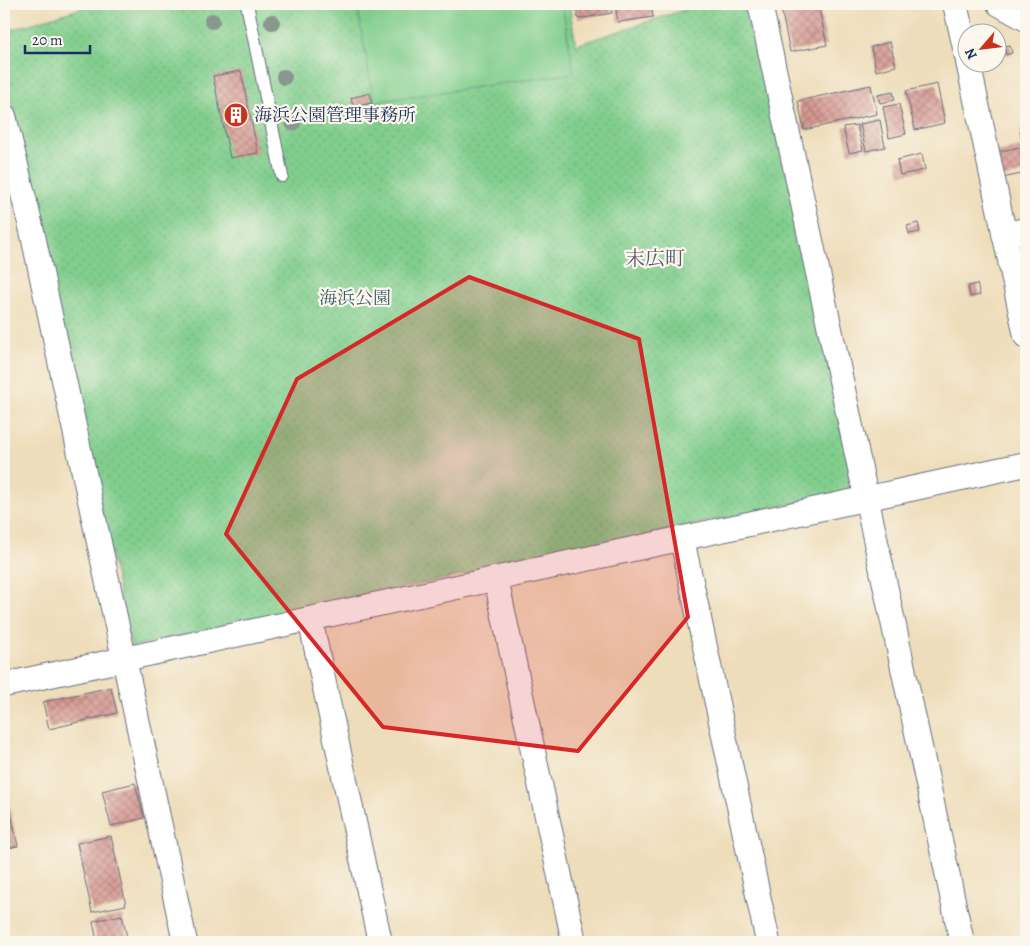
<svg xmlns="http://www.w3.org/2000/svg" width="1030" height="946" font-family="Alegreya,'Noto Serif JP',serif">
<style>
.park{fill:url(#park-dots);stroke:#4e7e75}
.garden{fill:#80cd8c;stroke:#4e7e75}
.building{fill:url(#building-cross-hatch)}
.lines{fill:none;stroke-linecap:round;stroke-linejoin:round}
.service-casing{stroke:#656c7e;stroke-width:14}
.minor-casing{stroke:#656c7e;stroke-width:26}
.service{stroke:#fff;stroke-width:12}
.minor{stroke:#fff;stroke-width:24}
.tree{fill:#8a978f}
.marked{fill:#d62828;fill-opacity:0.2;stroke:#d62828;stroke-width:4;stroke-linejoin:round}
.labels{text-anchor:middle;stroke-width:4.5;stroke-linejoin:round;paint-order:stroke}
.poi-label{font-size:18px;fill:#1b2f5e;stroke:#fbf7ec;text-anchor:start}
.park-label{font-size:18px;fill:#395e6c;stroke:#fbf7ec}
.quarter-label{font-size:20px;fill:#5c5470;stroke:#fbf7ec}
</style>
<defs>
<pattern id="park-dots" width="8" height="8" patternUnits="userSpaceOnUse" patternTransform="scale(1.25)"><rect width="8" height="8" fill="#80cd8c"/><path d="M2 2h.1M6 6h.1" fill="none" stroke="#6eb07b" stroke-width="1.8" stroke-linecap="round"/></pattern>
<pattern id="building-cross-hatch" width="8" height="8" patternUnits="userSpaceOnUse" patternTransform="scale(1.25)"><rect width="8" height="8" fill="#d69991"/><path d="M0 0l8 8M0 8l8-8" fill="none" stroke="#ad7d7a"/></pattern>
</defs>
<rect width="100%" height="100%" fill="#fbf7ec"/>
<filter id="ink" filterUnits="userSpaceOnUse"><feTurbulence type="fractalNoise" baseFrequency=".02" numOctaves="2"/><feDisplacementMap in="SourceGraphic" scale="10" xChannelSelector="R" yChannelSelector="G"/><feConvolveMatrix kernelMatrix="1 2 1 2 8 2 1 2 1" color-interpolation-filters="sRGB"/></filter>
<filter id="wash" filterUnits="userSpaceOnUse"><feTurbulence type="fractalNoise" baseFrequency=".0096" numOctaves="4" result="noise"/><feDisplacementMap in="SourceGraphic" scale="20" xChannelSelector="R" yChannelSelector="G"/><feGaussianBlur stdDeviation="1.12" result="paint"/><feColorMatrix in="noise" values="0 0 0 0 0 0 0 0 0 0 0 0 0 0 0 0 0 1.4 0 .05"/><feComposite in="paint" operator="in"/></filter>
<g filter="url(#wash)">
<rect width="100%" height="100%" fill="#eeddba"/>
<polygon class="park" points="95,4 569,4 576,45 702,4 751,4 854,490 131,647 4,68 4,32"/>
<polygon class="garden" points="357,4 562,4 574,73 374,102"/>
<g id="blocks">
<g class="building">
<polygon points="576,4 610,4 612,13 578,19"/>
<polygon points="615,4 651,4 653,17 618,22"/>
<polygon points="780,4 818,4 827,45 790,52"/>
<polygon points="890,42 896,66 876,71 871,47"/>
<polygon points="1010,45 1012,53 1006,55 1004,46"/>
<polygon points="241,71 258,153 230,158 213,76"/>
<polygon points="937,84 945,123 915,130 906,91"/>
<polygon points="871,85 877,114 804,130 798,101"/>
<polygon points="893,92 895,100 880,103 878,95"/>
<polygon points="370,93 372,103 353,107 351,98"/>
<polygon points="899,104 906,134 889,138 883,107"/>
<polygon points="880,120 885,147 866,151 860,124"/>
<polygon points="857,125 863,150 849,153 843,127"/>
<polygon points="1026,130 1026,143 1022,144 1020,131"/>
<polygon points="1020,147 1026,173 1002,178 996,152"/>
<polygon points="922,154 925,170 900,175 897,160"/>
<polygon points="918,223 920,232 909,234 907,226"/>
<polygon points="977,284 980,295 970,297 968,286"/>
<polygon points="111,687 117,713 49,729 43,702"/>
<polygon points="135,783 144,818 111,826 102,791"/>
<polygon points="4,796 7,796 18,846 4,849"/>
<polygon points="111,836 126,905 92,912 77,843"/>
<polygon points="122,915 128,942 97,942 93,921"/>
</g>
</g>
</g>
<g filter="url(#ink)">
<use href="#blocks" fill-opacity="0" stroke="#656c7e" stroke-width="1"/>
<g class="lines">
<defs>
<polyline id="service" points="247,4 282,176"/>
<g id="minor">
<polyline points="760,4 962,942"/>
<polyline points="955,4 968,61"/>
<polyline points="999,4 1026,19"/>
<polyline points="968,62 1026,336"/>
<polyline points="4,116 32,231 185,942"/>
<polyline points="1004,234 1026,230"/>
<polyline points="682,539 768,942"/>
<polyline points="496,579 574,942"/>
<polyline points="310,619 380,942"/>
<polyline points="4,685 1026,464"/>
</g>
</defs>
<use href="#service" class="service-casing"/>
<use href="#minor" class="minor-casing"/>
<use href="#service" class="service"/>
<use href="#minor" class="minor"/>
</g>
<g class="tree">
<circle cx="212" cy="21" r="8"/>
<circle cx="272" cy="22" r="8"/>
<circle cx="284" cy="77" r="8"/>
<circle cx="293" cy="123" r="8"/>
</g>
</g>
<path class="marked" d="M 469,277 L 639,339 L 688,617 L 578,751 L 383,727 L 226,534 L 297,379 Z"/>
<defs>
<symbol id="building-disc" viewBox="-11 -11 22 22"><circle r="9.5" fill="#c8321e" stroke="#fbf7ec"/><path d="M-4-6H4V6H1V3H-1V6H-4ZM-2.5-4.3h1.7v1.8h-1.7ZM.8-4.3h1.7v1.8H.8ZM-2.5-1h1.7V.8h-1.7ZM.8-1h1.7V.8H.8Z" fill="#fff"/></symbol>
</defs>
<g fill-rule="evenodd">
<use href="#building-disc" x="222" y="101" width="28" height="28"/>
</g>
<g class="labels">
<g class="poi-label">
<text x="254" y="121">海浜公園管理事務所</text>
</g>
<g class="park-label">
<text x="355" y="304">海浜公園</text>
</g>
<g class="quarter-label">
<text x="655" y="265">末広町</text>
</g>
</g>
<rect width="1030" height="946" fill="none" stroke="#fbf7ec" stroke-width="20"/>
<g transform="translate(982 48) rotate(242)"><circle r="24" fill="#fbf7ec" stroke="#a1a7b3"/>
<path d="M0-4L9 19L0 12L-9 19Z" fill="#c8321e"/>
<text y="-8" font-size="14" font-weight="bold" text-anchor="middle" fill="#1b2f5e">N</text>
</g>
<path d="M25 45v8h65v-8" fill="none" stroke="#1b2f5e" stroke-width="2.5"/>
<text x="32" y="45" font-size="15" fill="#1b2f5e" stroke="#fbf7ec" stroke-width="4" paint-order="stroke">20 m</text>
</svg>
